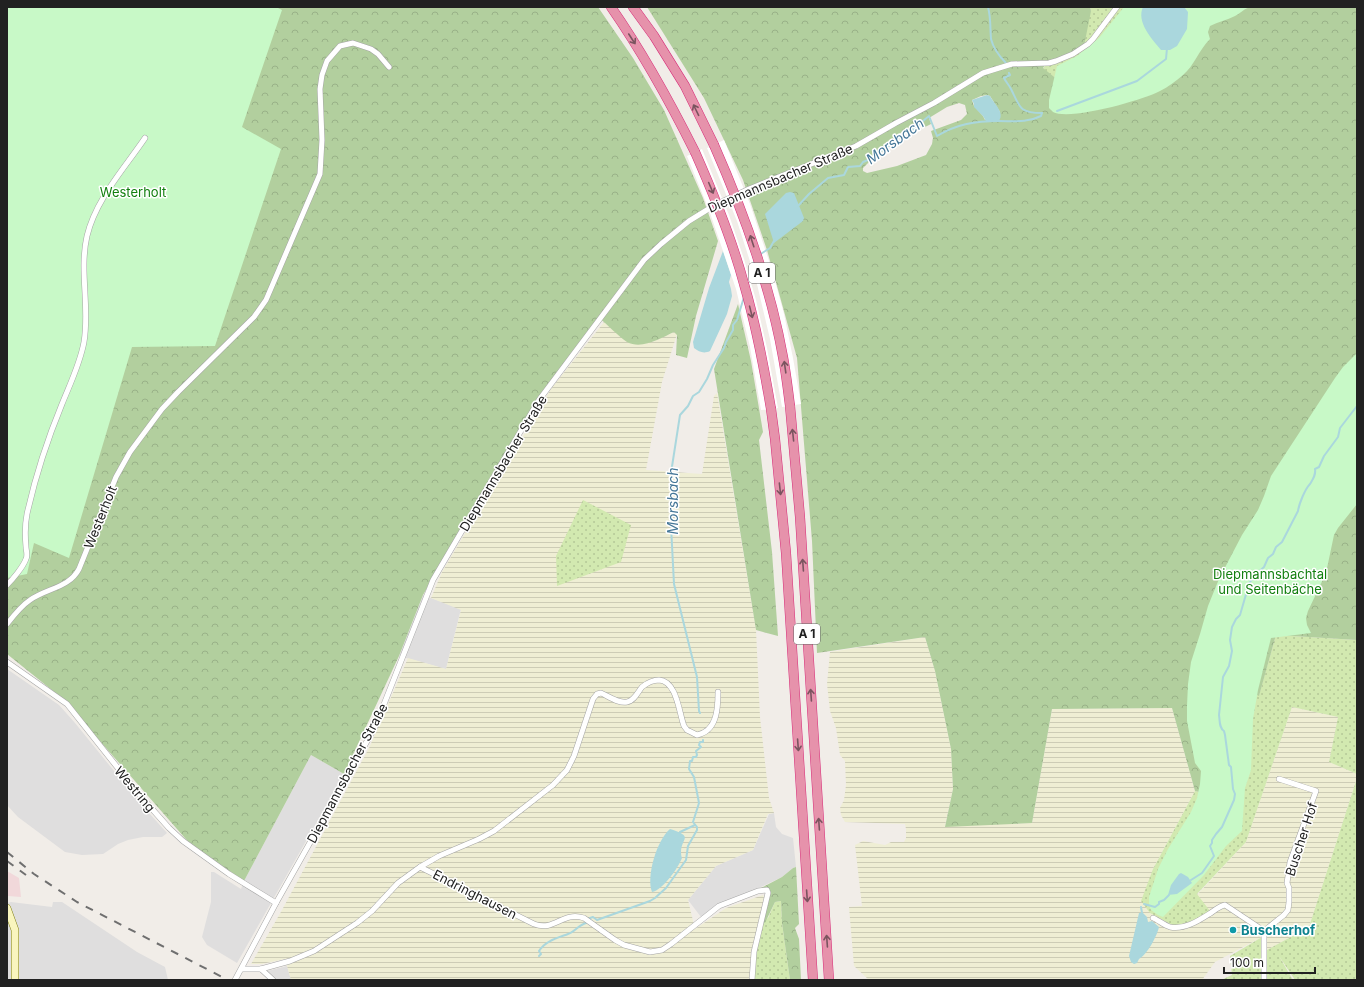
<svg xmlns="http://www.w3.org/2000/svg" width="1364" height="987" font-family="Inter,sans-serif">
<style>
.residential{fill:#dfdede}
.commercial{fill:#f1d8da}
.farmland{fill:url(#farmland-rules)}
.grass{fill:url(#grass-dots)}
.forest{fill:url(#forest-crowns);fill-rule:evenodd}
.park{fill:#c8f9c7}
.water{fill:#aad7dd}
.pier{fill:#fff}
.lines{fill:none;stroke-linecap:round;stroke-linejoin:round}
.stream{stroke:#aad7dd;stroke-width:2}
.street-casing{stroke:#a5a5a5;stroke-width:6}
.secondary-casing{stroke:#787807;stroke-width:8}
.highway-casing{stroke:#d82c79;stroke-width:10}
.street{stroke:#fff;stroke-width:5}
.secondary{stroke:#f9f5be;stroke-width:7}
.highway{stroke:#e692ab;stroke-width:9}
.rail{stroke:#6f6f6f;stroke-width:2;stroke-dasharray:8 8;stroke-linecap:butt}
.highway-bridge-casing{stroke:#d82c79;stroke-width:10;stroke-linecap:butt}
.highway-bridge{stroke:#e692ab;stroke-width:9}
.oneway{stroke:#7a545f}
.culture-dot{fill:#0f9aa8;stroke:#fff;stroke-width:1.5}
.labels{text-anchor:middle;stroke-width:3;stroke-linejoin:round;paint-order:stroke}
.shield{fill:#fff;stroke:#646464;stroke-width:1}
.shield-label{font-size:12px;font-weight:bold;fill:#212121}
.street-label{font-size:13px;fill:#212121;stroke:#fff}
.park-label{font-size:13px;fill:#117f0e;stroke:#fff}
.culture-label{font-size:13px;font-weight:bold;fill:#0d838f;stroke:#fff;text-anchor:start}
.water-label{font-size:14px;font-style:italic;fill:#457798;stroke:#fff}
</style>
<defs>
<pattern id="farmland-rules" width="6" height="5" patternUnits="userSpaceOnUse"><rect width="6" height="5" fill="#efeed4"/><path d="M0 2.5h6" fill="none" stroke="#cdccb6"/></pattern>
<pattern id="grass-dots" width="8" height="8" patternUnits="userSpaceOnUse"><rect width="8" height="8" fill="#d2e9b0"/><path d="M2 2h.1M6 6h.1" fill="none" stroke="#b4c897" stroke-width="1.8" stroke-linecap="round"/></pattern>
<pattern id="forest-crowns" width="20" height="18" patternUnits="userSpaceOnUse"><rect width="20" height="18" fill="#b2cf9e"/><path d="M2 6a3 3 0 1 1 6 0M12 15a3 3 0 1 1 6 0" fill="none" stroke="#99b188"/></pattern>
</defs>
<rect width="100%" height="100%" fill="#f1ede8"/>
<g class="residential">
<polygon points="423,595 461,609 446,669 399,656"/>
<polygon points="7,669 59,705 75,723 140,803 167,833 162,837 143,837 128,840 118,844 103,854 82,855 65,852 18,817 7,805"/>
<polygon points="311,755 344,774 237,963 207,945 202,937 211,902 211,872 214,872 241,889 244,881"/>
<polygon points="774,813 776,827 782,834 793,838 796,867 793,868 782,877 742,896 701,917 688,900 716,866 753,850 769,814"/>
<polygon points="11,902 52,907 53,902 62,902 137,952 165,967 168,980 7,980 7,903"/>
<polygon points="287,966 291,980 277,980 267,971"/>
</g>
<polygon class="commercial" points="7,871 19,878 21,897 8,896 7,892"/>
<g class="farmland">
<polygon points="604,322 628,342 652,342 674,332 677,334 662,382 646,470 702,474 714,396 717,393 756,630 760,717 769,798 774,813 768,814 753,850 716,866 688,900 695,929 726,908 763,895 764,897 751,980 291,980 285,959 262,964 251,964 282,910 369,748 408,658 446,669 461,610 431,598 442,572 551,389"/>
<polygon points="925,637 935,671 951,749 953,789 945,826 1032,823 1052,709 1172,708 1195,791 1153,869 1150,913 1172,925 1197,895 1246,842 1292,707 1338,717 1329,762 1357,774 1357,778 1309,927 1265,951 1262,937 1215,962 1202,980 869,980 854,966 849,907 862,906 855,845 863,841 885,845 891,842 904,842 906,838 906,829 905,824 845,822 841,815 840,808 844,800 846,785 845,761 840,755 836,728 830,711 827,684 830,652"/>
</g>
<g class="grass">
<polygon points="1090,7 1129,7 1137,13 1058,80 1043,69 1047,62 1091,11"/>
<polygon points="583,500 631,525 621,562 557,586 556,556"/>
<polygon points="1276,635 1357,640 1357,774 1329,762 1338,717 1292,707 1246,842 1197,894 1210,911 1195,920 1178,925 1172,925 1150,913 1141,901 1153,869 1195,791 1236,801 1230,680 1259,695"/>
<polygon points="1357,778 1357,980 1295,980 1279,956 1293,980 1221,980 1232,975 1230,956 1262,937 1265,951 1309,927"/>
<polygon points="781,901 782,923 790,980 753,980 755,960 762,922 768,918 775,902"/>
</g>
<g class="forest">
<path d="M 273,7 L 598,7 L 633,58 L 664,110 L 703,198 L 718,241 L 696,316 L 687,358 L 676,355 L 677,335 L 674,332 C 661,338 642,350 627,342 C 619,337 607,324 599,318 L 537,399 L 423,595 L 399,656 L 344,774 L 311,755 L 244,881 L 191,845 L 63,699 L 7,654 L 7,577 L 33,541 L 241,128 Z"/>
<path d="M 647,7 L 1090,7 L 1091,11 L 1084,46 L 1069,56 L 1047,62 L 1043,68 L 1058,80 L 1199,7 L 1357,7 L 1357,640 L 1276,635 L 1259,696 L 1230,680 L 1237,801 L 1195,791 L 1172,708 L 1052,709 L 1032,823 L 945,827 L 953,789 L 951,749 L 935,671 L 925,637 L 817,653 L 812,541 L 797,358 L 767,250 L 743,180 L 704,98 ZM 987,95 L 990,96 L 1000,112 L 985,120 L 983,116 L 974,106 L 972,100 L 981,96 ZM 959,103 L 965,105 L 967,114 L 961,120 L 931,131 L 933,138 L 932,144 L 926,155 L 897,166 L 867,173 L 863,171 L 863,168 L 872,159 L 894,143 L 895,136 C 904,130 914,129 923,124 L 925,127 L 931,124 L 929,118 L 947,107 Z"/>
<polygon points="738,304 751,361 763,432 759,440 772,552 778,636 756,630 714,369"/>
<polygon points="796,867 799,924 795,928 799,939 801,980 790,980 782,923 781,901 775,902 765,923 762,922 771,892 768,888 761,888 782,877 793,868"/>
</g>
<g class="park">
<polygon points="7,7 276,7 282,10 242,127 281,149 215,346 132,347 69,558 34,543 27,574 7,578"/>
<path d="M 1124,7 L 1253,7 C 1243,8 1243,12 1235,16 C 1227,20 1218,22 1210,26 L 1208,32 L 1210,39 C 1199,50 1194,66 1183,75 C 1176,81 1168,87 1160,91 C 1143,100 1070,121 1053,112 C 1052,111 1050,109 1049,108 L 1049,100 L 1057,66 L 1077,56 L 1099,38 Z"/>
<polygon points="1357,353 1357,504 1338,528 1334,535 1326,573 1308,611 1306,618 1307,625 1311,633 1271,638 1258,690 1253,719 1251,770 1245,788 1242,831 1226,846 1204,875 1163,917 1158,915 1151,910 1149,904 1149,897 1158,869 1168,849 1191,812 1197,798 1200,784 1201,771 1195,763 1187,721 1187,706 1188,684 1191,662 1200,634 1208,606 1219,579 1242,535 1258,510 1264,496 1271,476 1335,378 1343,367"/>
</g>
<g class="water">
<path d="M 1143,7 L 1184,7 L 1188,12 L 1187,29 L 1177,46 L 1170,50 L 1161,50 C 1152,39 1136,22 1143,7 Z"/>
<path d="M 987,95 L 990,96 C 994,104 1005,112 999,121 L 986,121 L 983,116 L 974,107 L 974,104 L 972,100 Z"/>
<polygon points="790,192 794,193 804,218 803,221 774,243 765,214 786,193"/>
<path d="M 723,251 L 731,275 L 729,282 L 731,289 L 732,296 L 727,314 L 710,351 C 704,354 699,352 694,348 L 693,342 L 709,288 Z"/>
<path d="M 670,829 C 698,838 677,838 682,858 C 678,868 663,890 652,892 C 646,876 657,840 670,829 Z"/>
<polygon points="1179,874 1181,873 1188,877 1192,883 1177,894 1168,895 1171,885"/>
<path d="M 1139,913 L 1143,913 L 1147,917 L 1148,922 L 1152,921 L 1159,927 C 1157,936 1147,955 1139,959 L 1137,963 L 1134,964 L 1131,962 L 1129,956 Z"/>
</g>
<g class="pier">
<polygon points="724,140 750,204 772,270 784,314 793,358 801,404 782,407 770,339 756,280 737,221 707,148"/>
<polygon points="702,149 729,215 744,259 756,300 767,348 778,408 761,410 750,347 736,289 709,210 687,156"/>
</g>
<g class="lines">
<g class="stream">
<path d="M 988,7 C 991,18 990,28 991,39 C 993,47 1000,57 1006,63"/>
<path d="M 1009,73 L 1010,75 L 1004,78 C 1006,82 1009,85 1011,89 C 1020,107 1019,113 1042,113"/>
<polyline points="1057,111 1137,81 1166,59 1167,48"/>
<path d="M 798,206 L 809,194 L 828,178 L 844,175 L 848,167 L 860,166 L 863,162 L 875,157 L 884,148 L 891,145 L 905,132 L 912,130 L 929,116 L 937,136 C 957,124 975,121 999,121 C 1014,121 1027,123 1041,116 L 1042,113"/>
<polyline points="759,255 770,248 775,239"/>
<polyline points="751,271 755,260"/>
<polyline points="700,713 699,711 697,677 674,584 671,526 671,473 680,415 688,406 693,396 699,392 707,379 713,365 724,348 726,342 733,330 733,325 737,320 744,297"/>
<polyline points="680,832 695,825"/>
<path d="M 1191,880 L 1202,873 L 1214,856 L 1210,846 L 1212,843 L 1212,840 L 1216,834 L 1222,827 L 1234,800 L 1235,794 L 1233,789 L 1231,767 L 1229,765 L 1225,735 L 1224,731 C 1219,728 1220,721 1219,715 L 1223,677 L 1229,666 L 1232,651 L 1230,640 L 1232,627 L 1236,619 L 1240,615 L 1249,584 L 1253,577 L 1264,567 L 1268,558 L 1273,554 L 1276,547 L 1282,542 L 1298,511 C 1299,504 1305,489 1310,484 C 1313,479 1316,475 1315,469 L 1319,467 L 1324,456 L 1338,437 L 1340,428 L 1357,406"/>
<polyline points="1144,904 1155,907 1159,904 1159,902 1164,900 1169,895"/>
<polyline points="1141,907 1142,913"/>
<polyline points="590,918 593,917 597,920 650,901 655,898 666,888 686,860 688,846 697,830 697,827 693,822 699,803 694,777 689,769 690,761 692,761 693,757 696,757 697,755 696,751 701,747 699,745 700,742 703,742 703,740"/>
<path d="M 539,956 L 541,954 L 539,951 C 545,941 557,938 568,934 C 574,932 579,925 586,923"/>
</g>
<defs>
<g id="street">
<path d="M 7,585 C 13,579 23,567 26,559 C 28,555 26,550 26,547 C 25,536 25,524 27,514 C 35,478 48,438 62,404 C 70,384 80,364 84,342 C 90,307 79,271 87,236 C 96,199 124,169 145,138"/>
<path d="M 7,624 C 14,615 21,606 30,600 C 47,588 69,588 79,569 L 116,477 L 130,452 L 162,409 L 178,392 L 254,317 L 266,300 L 320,174 L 322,140 L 320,89 L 322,75 L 327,61 L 340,46 L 353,43 L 371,49 L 378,54 L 389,67"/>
<polyline points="7,662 67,704 137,792 169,828 183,841 229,874 276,903"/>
<path d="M 420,867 L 534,924 C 555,932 562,911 584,918 L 615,940 L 624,945 L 650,952 L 662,950 L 671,944 L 719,906 L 758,891 L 767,890 L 768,893 L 754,952 L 752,980"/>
<path d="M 1153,918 C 1158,920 1164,925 1170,927 C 1184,930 1198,921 1209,914 C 1214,911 1219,906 1225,905 L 1264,931 L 1284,915 L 1288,910 L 1289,902 L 1289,888 L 1287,883 L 1290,862 L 1316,791 L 1279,779"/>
<polyline points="1264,931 1264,980"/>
<path d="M 242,969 L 261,969 L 290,961 L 314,951 L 357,923 L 372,911 L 398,883 L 420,867 L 439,856 L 479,839 L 494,831 L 553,785 L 567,770 L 574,756 L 593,699 L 597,694 L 601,693 C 608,696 619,704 627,702 C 634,701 638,692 642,687 C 647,683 652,680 659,680 C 677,681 679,713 684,726 L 687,730 L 697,735 C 717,731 718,709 718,692"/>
<polyline points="261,969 273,980"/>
<polyline points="235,980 276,903 375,727 433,580 539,400 644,260 661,244 689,221 715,205 749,189 856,146 896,123 934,103 983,73 1012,64 1049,63 1056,61 1073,54 1088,44 1093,39 1117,7"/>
</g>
<polyline id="secondary" points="7,908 15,930 15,980"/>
<g id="highway">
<path d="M 611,7 C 643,53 670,102 695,152"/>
<polyline points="633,7 654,36 685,86 714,145"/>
<polyline points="790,406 800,517 829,980"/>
<polyline points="771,409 775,439 786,553 813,980"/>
</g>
</defs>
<use href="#street" class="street-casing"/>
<use href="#secondary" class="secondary-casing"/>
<use href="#highway" class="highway-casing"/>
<use href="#street" class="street"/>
<use href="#secondary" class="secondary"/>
<use href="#highway" class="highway"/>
<g class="rail">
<polyline points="7,852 34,874 77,902 228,980"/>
<polyline points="7,861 26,875"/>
</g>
<defs>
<g id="highway-bridge">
<path d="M 714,145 C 744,213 770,284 783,357 C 786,373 788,390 790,406"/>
<path d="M 695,152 C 714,195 732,239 744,284 C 756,325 764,367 771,409"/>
</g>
</defs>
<use href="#highway-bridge" class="highway-bridge-casing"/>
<use href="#highway-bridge" class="highway-bridge"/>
</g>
<defs><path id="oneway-shaft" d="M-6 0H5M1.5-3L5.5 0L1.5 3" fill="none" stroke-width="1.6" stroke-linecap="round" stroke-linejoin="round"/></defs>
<g class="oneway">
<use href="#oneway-shaft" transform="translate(632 39) rotate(57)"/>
<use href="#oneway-shaft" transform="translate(696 110) rotate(-116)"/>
<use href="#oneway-shaft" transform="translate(711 188) rotate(67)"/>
<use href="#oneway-shaft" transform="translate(752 241) rotate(-108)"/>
<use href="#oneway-shaft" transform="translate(751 312) rotate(76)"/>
<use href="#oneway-shaft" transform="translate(785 367) rotate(-98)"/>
<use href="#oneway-shaft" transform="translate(793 435) rotate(-96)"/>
<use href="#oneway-shaft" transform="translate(780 489) rotate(84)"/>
<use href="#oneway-shaft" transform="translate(803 565) rotate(-94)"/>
<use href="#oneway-shaft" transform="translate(811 695) rotate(-94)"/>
<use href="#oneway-shaft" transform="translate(798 745) rotate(86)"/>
<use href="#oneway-shaft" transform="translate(819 824) rotate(-94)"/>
<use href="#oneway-shaft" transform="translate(807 896) rotate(86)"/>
<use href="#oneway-shaft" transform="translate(827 941) rotate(-94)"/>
</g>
<circle class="culture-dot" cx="1233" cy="930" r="4"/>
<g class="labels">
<g class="shield">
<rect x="749" y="263" width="26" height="20" rx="3"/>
<rect x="794" y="624" width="26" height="20" rx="3"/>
</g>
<g class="shield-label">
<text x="762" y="277">A 1</text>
<text x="807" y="638">A 1</text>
</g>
<g class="street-label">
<text transform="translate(780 178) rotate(-23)" y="5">Diepmannsbacher Straße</text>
<text transform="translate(503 463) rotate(-59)" y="5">Diepmannsbacher Straße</text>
<text transform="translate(100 517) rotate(-68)" y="5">Westerholt</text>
<text transform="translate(347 773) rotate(-62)" y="5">Diepmannsbacher Straße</text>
<text transform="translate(135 789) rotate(50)" y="5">Westring</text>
<text transform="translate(1301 839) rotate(-72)" y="5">Buscher Hof</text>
<text transform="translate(475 894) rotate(27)" y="5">Endringhausen</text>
</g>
<g class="park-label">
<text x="133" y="197">Westerholt</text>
<text x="1270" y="579">Diepmannsbachtal<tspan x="1270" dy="15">und Seitenbäche</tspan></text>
</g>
<g class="culture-label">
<text x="1241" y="935">Buscherhof</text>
</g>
<g class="water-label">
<text transform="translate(895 141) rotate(-36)" y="5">Morsbach</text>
<text transform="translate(673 501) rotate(-90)" y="5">Morsbach</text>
</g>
</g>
<rect width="1364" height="987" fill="none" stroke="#212121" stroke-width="16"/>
<path d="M1224 967v6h91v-6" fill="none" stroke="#212121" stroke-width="2"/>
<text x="1230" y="967" font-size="12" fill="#212121" stroke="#ffffff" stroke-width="3" paint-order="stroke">100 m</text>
</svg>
